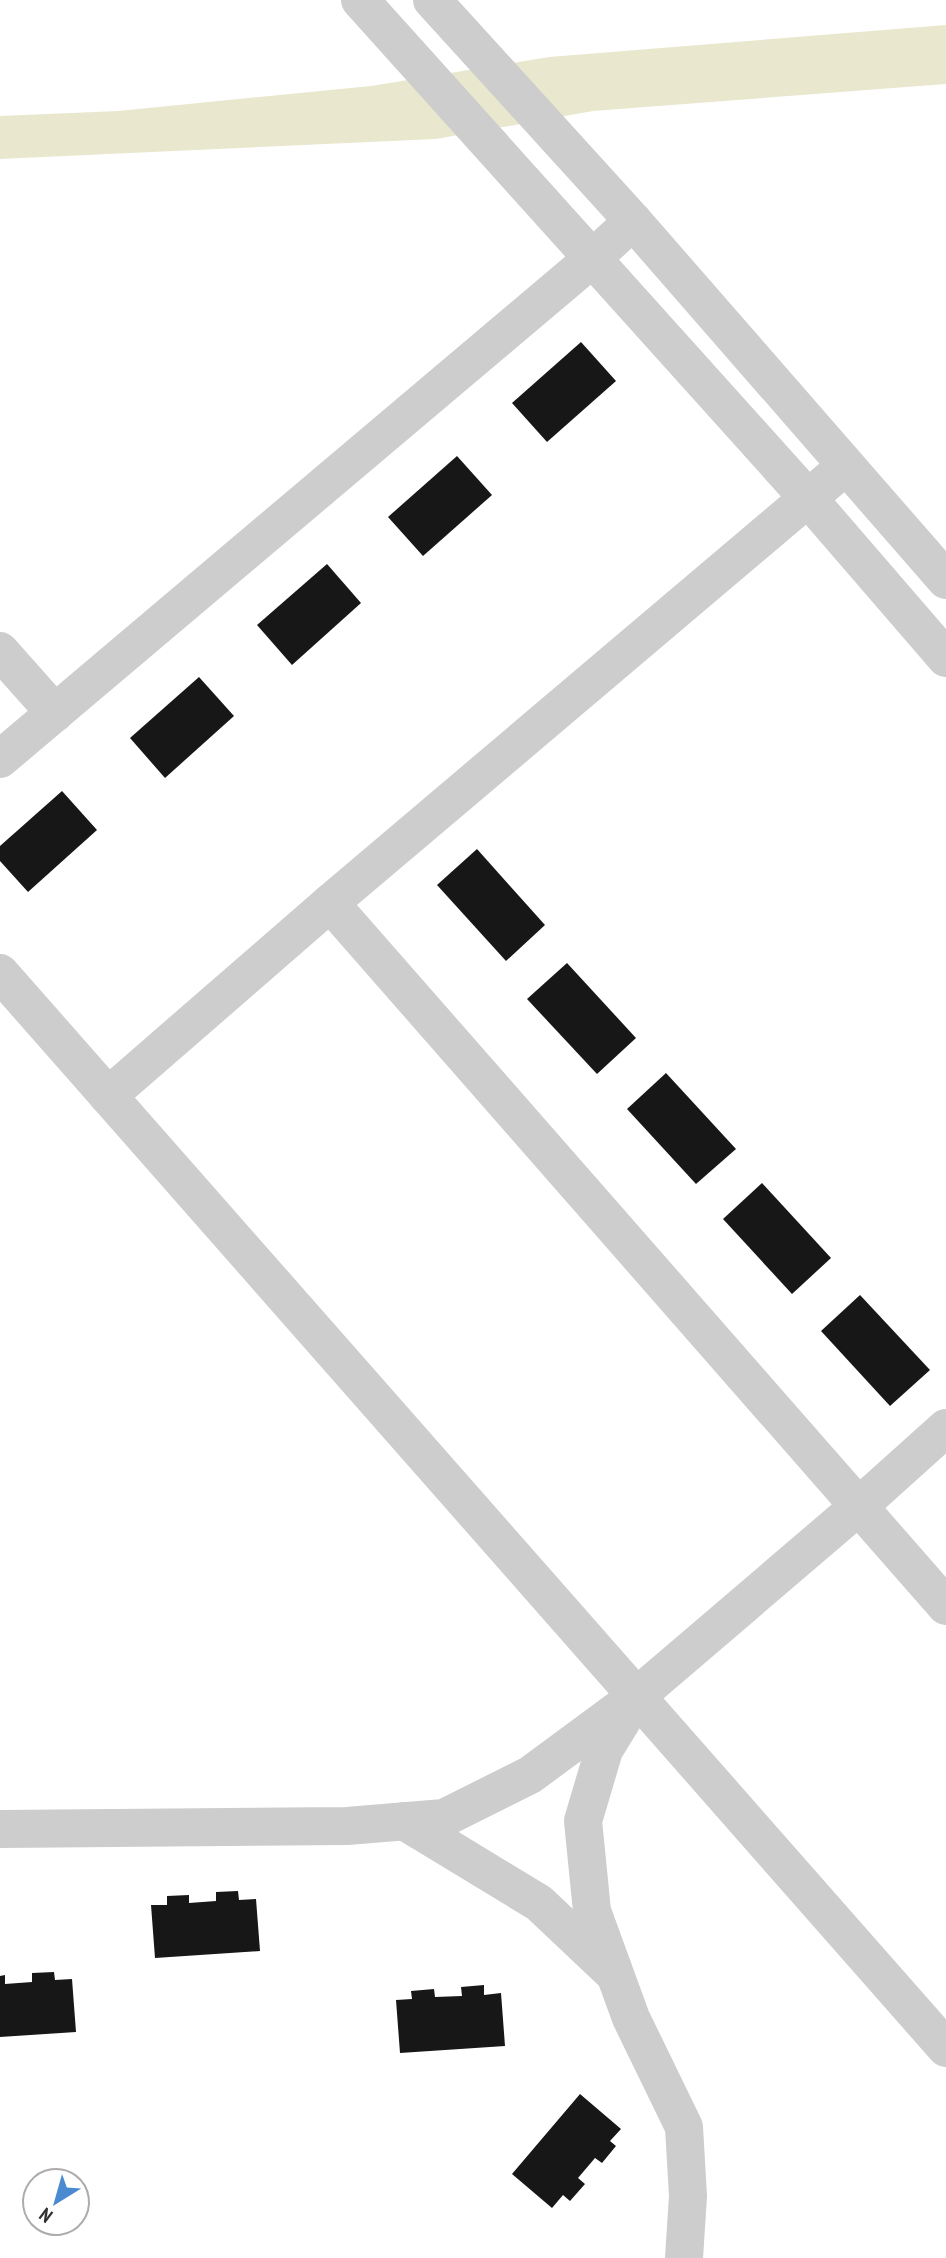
<svg xmlns="http://www.w3.org/2000/svg" width="946" height="2258" font-family="'PT Sans Narrow',sans-serif">
<style>
.water{fill:#e9e8cf}
.building{fill:#171717}
.lines{fill:none;stroke-linecap:round;stroke-linejoin:round}
.minor{stroke:#cdcdcd;stroke-width:38}
</style>
<rect width="100%" height="100%" fill="#fff"/>
<polygon class="water" points="946,25 946,84 593,111 436,139 0,159 0,116 118,111 371,86 549,57"/>
<g class="building">
<polygon points="581,342 616,381 547,442 512,403"/>
<polygon points="457,456 492,495 423,556 388,517"/>
<polygon points="327,564 361,603 292,665 257,625"/>
<polygon points="199,677 234,716 165,778 130,738"/>
<polygon points="62,791 97,830 28,892 0,861 0,846"/>
<polygon points="477,849 545,925 506,961 437,885"/>
<polygon points="567,963 636,1038 597,1074 527,999"/>
<polygon points="666,1073 736,1149 696,1184 627,1109"/>
<polygon points="762,1183 831,1258 792,1294 723,1219"/>
<polygon points="860,1295 930,1370 890,1406 821,1331"/>
<polygon points="238,1891 239,1900 256,1899 260,1951 155,1958 151,1905 167,1905 167,1896 189,1895 189,1903 216,1901 216,1892"/>
<polygon points="54,1972 55,1980 72,1979 76,2032 0,2037 0,1976 5,1975 5,1984 32,1982 32,1973"/>
<polygon points="484,1985 484,1995 501,1993 505,2046 400,2053 396,2000 412,1999 411,1991 434,1989 435,1997 462,1996 461,1987"/>
<polygon points="580,2094 621,2129 610,2141 616,2146 602,2163 595,2158 578,2178 585,2184 570,2201 563,2195 552,2208 512,2174"/>
</g>
<g class="lines">
<g class="minor">
<polyline points="360,0 807,497 946,658"/>
<polyline points="432,0 633,221 946,580"/>
<polyline points="0,651 55,713"/>
<polyline points="0,759 593,258 633,221"/>
<polyline points="330,903 946,1606"/>
<polyline points="0,973 946,2048"/>
<polyline points="108,1096 330,903 846,466"/>
<polyline points="629,1709 604,1750 583,1821 592,1911 631,2018 684,2127 688,2196 684,2258"/>
<polyline points="404,1821 539,1903 611,1971"/>
<polyline points="0,1829 347,1826 444,1818 530,1775 637,1696 858,1507 946,1428"/>
</g>
</g>
<g transform="translate(56 2202) rotate(217)"><circle r="33" fill="#ffffff" stroke="#acacac" stroke-width="2"/>
<path d="M0-5L12 26L0 18L-12 26Z" fill="#498ad0"/>
<text y="-10" font-size="19" font-weight="bold" text-anchor="middle" fill="#303030">N</text>
</g>
</svg>
